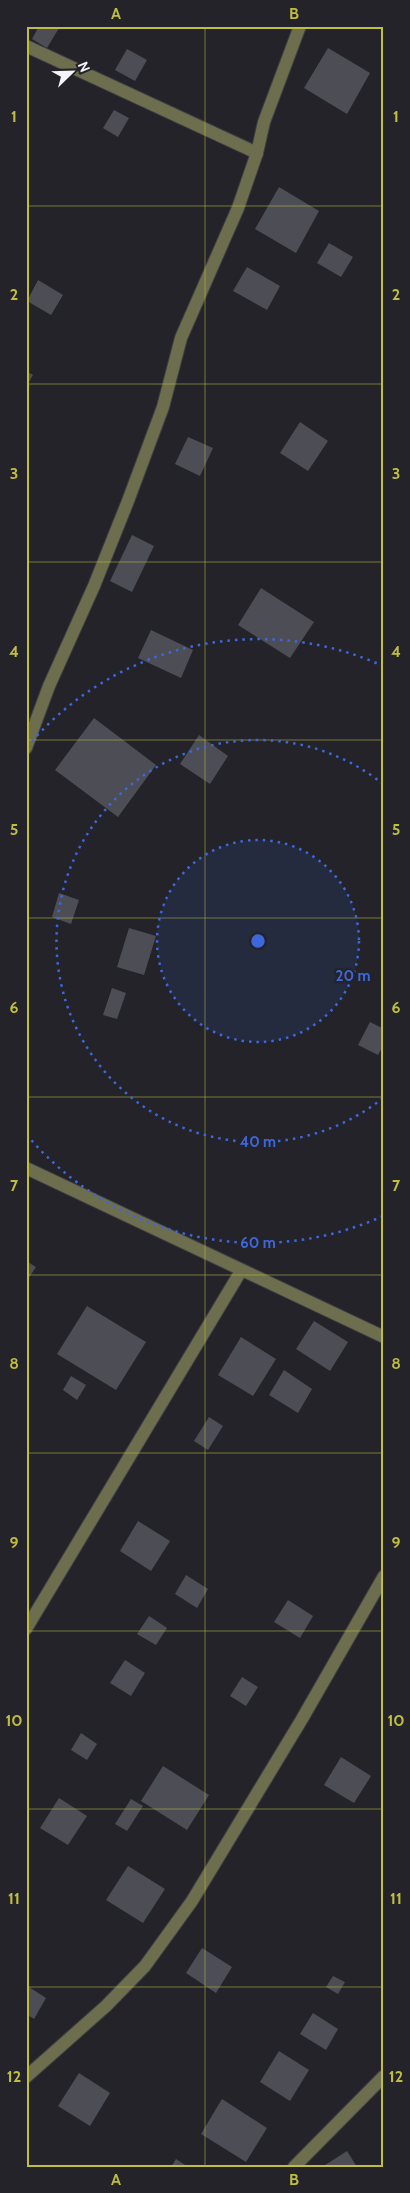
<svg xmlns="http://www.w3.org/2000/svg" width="410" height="2193" font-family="Cabin,sans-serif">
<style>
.building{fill:#4d4e55}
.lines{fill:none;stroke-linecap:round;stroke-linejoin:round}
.minor-casing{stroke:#404046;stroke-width:14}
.minor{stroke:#6d6e4e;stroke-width:12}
.grid{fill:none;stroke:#bfbe41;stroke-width:1;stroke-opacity:0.55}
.ring{fill:none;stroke:#3d67dd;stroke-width:2.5;stroke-dasharray:2.5 5}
.centre{fill:#3d67dd;stroke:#232329;stroke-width:2.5}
.ring-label{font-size:15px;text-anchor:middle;font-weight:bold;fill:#3d67dd;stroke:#232329;stroke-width:5;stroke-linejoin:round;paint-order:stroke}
.neatline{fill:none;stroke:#bfbe41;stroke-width:2}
.grid-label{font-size:16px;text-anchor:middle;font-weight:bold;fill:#bfbe41}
</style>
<rect width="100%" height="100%" fill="#232329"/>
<g class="building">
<polygon points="39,26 55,26 59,28 47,48 32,39"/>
<polygon points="328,48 370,73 347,114 304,88"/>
<polygon points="127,49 147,60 135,81 115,70"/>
<polygon points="114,110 129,118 118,137 103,128"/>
<polygon points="279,187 319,211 296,253 255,229"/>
<polygon points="329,243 353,257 341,277 317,263"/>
<polygon points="247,267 280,286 267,310 233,291"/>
<polygon points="38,280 63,295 51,315 27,301"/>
<polygon points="26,371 33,375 26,387"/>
<polygon points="300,422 328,441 308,471 280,453"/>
<polygon points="188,437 213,448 200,476 175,464"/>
<polygon points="132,535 154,546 132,592 110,581"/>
<polygon points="261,588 314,622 290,658 238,625"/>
<polygon points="151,630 193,650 181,678 138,658"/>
<polygon points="94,718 156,765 118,817 55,770"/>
<polygon points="199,735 228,756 210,784 180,764"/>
<polygon points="59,893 79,900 71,924 52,917"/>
<polygon points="129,928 156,936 144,975 117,967"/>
<polygon points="112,988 126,993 117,1019 103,1015"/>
<polygon points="370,1022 384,1029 384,1044 378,1055 358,1045"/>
<polygon points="26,1261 36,1267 26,1282"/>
<polygon points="87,1306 146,1342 116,1390 57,1354"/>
<polygon points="314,1321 348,1342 330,1371 296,1349"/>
<polygon points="241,1337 276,1359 253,1396 218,1375"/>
<polygon points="284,1370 312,1389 298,1413 269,1395"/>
<polygon points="71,1376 86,1385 77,1400 63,1390"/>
<polygon points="209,1417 223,1426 208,1450 194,1441"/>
<polygon points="138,1521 170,1541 151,1571 120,1551"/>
<polygon points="186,1575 208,1589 197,1608 175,1594"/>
<polygon points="288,1600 313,1616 300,1638 274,1622"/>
<polygon points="149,1616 167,1628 156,1645 137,1634"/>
<polygon points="125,1660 145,1673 131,1696 110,1683"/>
<polygon points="242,1677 258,1687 246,1706 230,1696"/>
<polygon points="81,1733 97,1744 87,1760 71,1750"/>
<polygon points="341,1757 371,1776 354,1803 324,1785"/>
<polygon points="163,1766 209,1795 187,1830 141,1801"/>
<polygon points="59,1798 87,1816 68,1845 40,1828"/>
<polygon points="131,1799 143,1806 127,1831 115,1824"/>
<polygon points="128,1866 165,1889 143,1923 106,1900"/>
<polygon points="202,1948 232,1967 216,1993 186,1973"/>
<polygon points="333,1976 345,1982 338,1994 326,1987"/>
<polygon points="26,1985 46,1998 34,2019 26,2014"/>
<polygon points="313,2013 338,2029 326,2050 300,2034"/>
<polygon points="279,2051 309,2070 290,2101 260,2082"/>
<polygon points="79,2073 110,2093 90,2126 58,2106"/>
<polygon points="222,2099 267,2128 246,2162 201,2134"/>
<polygon points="347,2151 357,2167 322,2167"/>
<polygon points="176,2159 188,2167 171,2167"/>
</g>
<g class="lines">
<defs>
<g id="minor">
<polyline points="26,46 257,153"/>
<polyline points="26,748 49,686 94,586 128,501 163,407 181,338 238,208 257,153 264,122 300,26"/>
<polyline points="26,1168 384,1337"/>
<polyline points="26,1629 241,1271"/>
<polyline points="26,2077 106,2006 145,1966 192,1901 302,1719 384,1576"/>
<polyline points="294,2167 384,2076"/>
</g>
</defs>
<use href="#minor" class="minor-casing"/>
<use href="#minor" class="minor"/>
</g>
<path class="grid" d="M 205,26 L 205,2167M 26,206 L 384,206M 26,384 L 384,384M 26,562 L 384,562M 26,740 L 384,740M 26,918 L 384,918M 26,1097 L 384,1097M 26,1275 L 384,1275M 26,1453 L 384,1453M 26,1631 L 384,1631M 26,1809 L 384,1809M 26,1987 L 384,1987"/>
<circle cx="258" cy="941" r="101" fill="#3d67dd" fill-opacity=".12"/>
<g class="ring">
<circle cx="258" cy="941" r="101"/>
<path d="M383 1098A201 201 0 1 1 383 784"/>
<path d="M383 1216A302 302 0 0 1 27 1135M27 747A302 302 0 0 1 383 666"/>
</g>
<circle cx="258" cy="941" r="8" class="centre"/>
<g class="ring-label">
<text x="353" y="981">20 m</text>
<text x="258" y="1147">40 m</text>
<text x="258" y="1248">60 m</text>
</g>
<rect width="410" height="2193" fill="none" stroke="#232329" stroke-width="55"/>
<g transform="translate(72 72) rotate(67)" stroke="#232329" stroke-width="4" paint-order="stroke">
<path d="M0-4L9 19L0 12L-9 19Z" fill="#f4f4f9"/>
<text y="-8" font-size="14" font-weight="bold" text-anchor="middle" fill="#f4f4f9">N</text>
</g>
<rect x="28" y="28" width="354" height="2138" class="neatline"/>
<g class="grid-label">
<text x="116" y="19">A</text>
<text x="294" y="19">B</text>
<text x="14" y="122">1</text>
<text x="396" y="122">1</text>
<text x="14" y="300">2</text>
<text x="396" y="300">2</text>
<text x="14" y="479">3</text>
<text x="396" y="479">3</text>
<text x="14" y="657">4</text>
<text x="396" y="657">4</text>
<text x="14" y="835">5</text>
<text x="396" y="835">5</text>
<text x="14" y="1013">6</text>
<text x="396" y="1013">6</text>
<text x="14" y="1191">7</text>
<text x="396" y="1191">7</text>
<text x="14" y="1369">8</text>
<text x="396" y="1369">8</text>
<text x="14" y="1548">9</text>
<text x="396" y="1548">9</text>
<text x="14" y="1726">10</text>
<text x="396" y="1726">10</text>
<text x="14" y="1904">11</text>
<text x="396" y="1904">11</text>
<text x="14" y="2082">12</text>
<text x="396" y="2082">12</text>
<text x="116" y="2185">A</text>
<text x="294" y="2185">B</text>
</g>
</svg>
